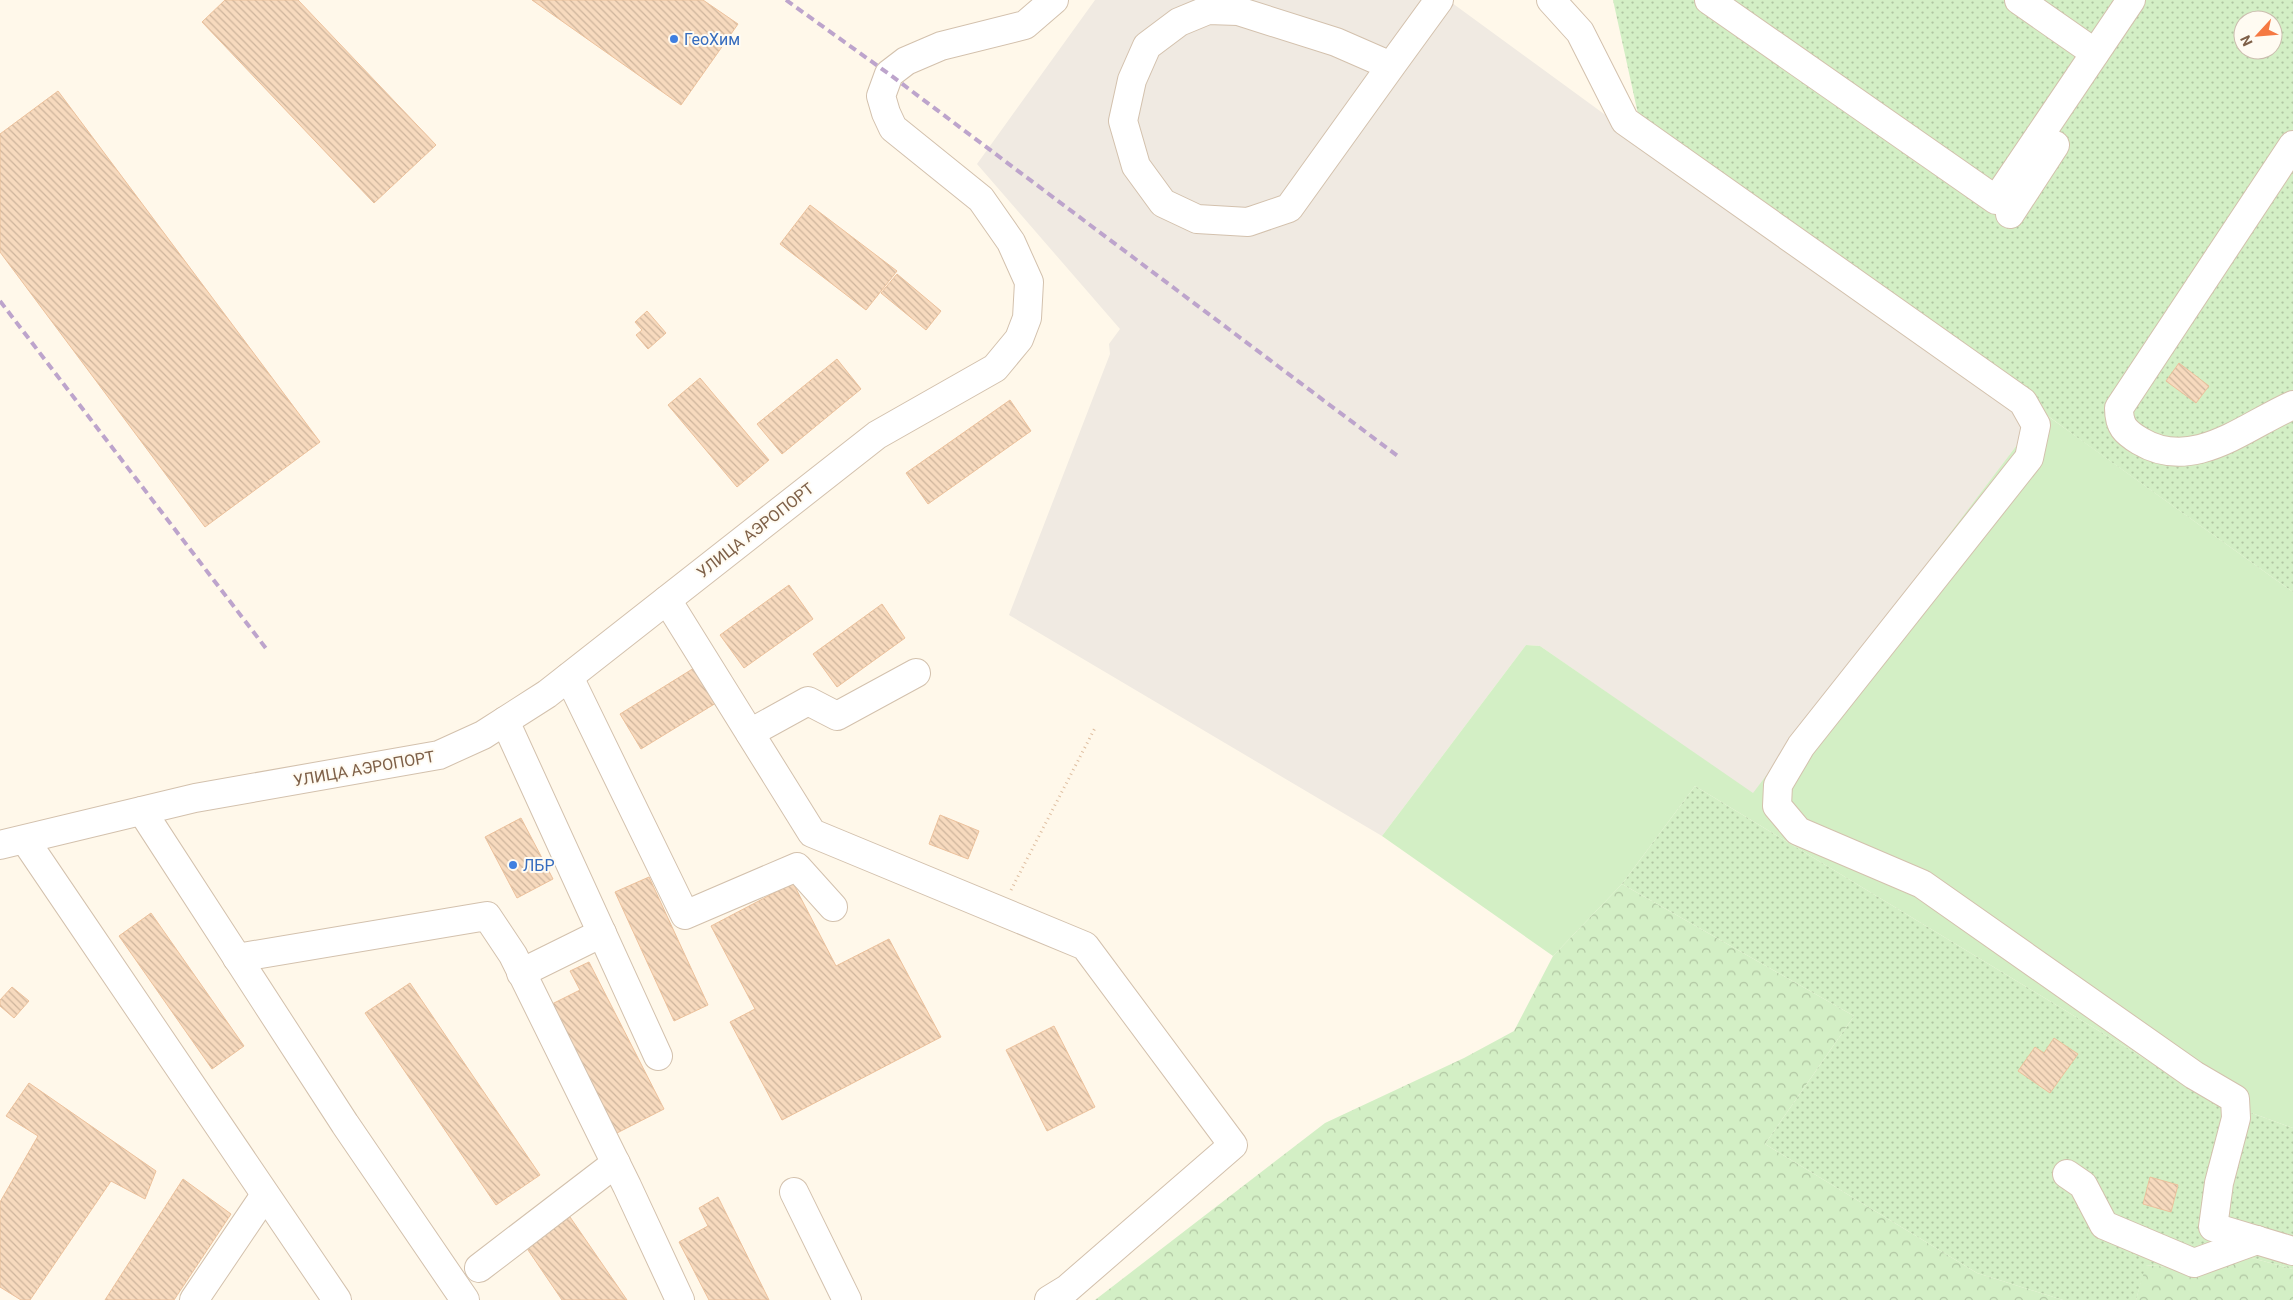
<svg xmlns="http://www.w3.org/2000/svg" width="2293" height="1300" font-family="Roboto,sans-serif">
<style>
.industrial{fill:#f0eae2}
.grass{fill:#d3efc5}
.forest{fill:url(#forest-crowns)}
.garden{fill:url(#garden-dots);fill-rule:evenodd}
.building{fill:url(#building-back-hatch);stroke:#ecc19c}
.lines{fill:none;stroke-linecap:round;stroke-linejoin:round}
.minor-casing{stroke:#d3c1ad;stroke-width:30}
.path{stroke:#debd9f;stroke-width:3;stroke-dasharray:1 4;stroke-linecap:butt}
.minor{stroke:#fff;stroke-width:28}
.rail{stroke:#bda4cc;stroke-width:4;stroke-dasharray:8 5;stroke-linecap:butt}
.shop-dot{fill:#3f7fe0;stroke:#fffbf2;stroke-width:2}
.labels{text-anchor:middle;stroke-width:4;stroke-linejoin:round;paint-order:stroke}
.shop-label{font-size:16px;fill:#366cbe;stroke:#fffbf2;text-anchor:start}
.street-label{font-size:16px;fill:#7e6048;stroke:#fffbf2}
</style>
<defs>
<pattern id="forest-crowns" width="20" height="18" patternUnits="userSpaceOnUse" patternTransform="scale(1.25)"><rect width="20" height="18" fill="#d3efc5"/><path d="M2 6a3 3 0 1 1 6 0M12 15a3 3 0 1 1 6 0" fill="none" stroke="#b0c5a2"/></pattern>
<pattern id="garden-dots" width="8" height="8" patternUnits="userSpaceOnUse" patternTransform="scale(1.25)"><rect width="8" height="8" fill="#d3efc5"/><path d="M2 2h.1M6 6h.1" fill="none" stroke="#b0c5a2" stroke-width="1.8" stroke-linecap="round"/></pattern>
<pattern id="building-back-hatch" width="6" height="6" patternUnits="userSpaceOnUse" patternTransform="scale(1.25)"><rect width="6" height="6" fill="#f7dabe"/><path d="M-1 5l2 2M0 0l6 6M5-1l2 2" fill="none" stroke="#cdb49c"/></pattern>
</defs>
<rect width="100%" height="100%" fill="#fff8ea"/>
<polygon class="industrial" points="1095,0 1448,0 2026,422 2026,433 1753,794 1540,646 1526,645 1382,836 1009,615 1110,354 1109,344 1120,329 977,164"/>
<polygon class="grass" points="2028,402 2293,592 2293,1128 2208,1097 1695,786 1622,884 1553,956 1382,836 1526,645 1540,646 1753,793 2026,433"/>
<g class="forest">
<polygon points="1622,884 1854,1016 1765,1144 1977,1273 2063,1300 1095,1300 1325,1123 1464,1058 1514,1031 1553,956"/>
<polygon points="2237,1254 2293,1269 2293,1300 2136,1300 2145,1265 2197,1269"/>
</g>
<g class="garden">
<path d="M 1613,0 L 2293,0 L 2293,592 L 2078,438 L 1638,114 ZM 2243,20 L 2273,20 L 2273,50 L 2243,50 Z"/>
<polygon points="1695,786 2208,1097 2293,1128 2293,1269 2237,1254 2197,1269 2146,1265 2136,1300 2063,1300 1977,1273 1765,1144 1854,1016 1622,884"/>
</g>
<g class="building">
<polygon points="225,0 298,0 436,145 374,203 202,22"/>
<polygon points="532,0 703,0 738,24 681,105"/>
<polygon points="58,91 320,442 205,527 0,252 0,134"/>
<polygon points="810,205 897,271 866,310 780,244"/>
<polygon points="897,274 941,311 926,330 881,293"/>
<polygon points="647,311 666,333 648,349 636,335 642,330 635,322"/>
<polygon points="837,359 861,389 782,454 757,424"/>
<polygon points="2179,363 2209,386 2196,403 2166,381"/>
<polygon points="700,378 769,460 737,487 668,405"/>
<polygon points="1010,400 1031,431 928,504 906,473"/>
<polygon points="789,585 813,619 744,668 720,635"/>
<polygon points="882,604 905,638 837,687 813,654"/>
<polygon points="694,668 716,703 641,749 620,714"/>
<polygon points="940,815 979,831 968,859 929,844"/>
<polygon points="521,818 553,879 517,898 485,837"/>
<polygon points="649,877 708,1005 674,1021 615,892"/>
<polygon points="793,883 836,966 889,939 941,1037 782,1120 730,1022 755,1009 711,926"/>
<polygon points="151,913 244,1046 212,1069 119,936"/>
<polygon points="589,962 664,1109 615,1134 550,1005 580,990 570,971"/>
<polygon points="410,983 540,1175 496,1205 365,1013"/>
<polygon points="12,987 29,1001 14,1018 0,1006 0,1000"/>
<polygon points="1054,1026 1095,1107 1047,1131 1006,1050"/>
<polygon points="2054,1038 2078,1054 2050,1093 2018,1071 2035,1047 2044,1053"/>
<polygon points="29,1083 156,1171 145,1199 111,1181 30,1300 21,1300 0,1287 0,1202 38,1136 6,1116"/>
<polygon points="2150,1177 2178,1185 2171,1212 2143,1204"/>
<polygon points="183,1179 231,1214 174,1300 105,1300"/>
<polygon points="718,1197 769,1300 709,1300 679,1242 708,1226 699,1208"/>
<polygon points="570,1217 627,1300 562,1300 526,1247"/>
</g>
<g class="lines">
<defs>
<g id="minor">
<polyline points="1551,0 1580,32 1625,121 2023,402 2036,425 2029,458 1801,746 1778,785 1777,806 1798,831 1922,884 2194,1075 2235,1099 2236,1118 2219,1183 2213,1227 2293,1251"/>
<polyline points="1709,0 1996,200 2131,0"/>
<polyline points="2019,0 2095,53"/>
<polyline points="1391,66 1336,42 1238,11 1208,10 1179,22 1147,46 1132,80 1123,121 1136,166 1163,203 1197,219 1248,222 1289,208 1391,66 1439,0"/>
<path d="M 2293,145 L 2119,408 C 2119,426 2125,432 2140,441 C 2193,473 2245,426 2293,405"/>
<polyline points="2010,214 2055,145"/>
<polyline points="667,600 812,833 1085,946 1233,1145 1067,1289 1049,1300"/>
<polyline points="569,677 685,915 797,867 833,907"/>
<polyline points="505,721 658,1056"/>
<polyline points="750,733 808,701 837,716 916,673"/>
<polyline points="142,811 345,1124 465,1300"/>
<polyline points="25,840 337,1300"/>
<polyline points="0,845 195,798 439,755 483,735 547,694 877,435 995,368 1019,339 1027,318 1029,282 1011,242 981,199 893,128 886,113 881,96 889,74 906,61 941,46 1025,25 1054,0"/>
<polyline points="237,958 487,916 513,955 627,1186 680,1300"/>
<polyline points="521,973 602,933"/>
<polyline points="2067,1174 2083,1185 2104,1225 2194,1263 2257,1240"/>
<polyline points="794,1192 847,1300"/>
<polyline points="479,1268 616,1163"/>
<polyline points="194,1300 265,1195"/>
</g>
</defs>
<use href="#minor" class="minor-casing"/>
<polyline class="path" points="1011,890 1096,726"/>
<use href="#minor" class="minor"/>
<g class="rail">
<polyline points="786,0 889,74 1399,457"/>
<polyline points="0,301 268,651"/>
</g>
</g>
<g class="shop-dot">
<circle cx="674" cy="39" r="5"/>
<circle cx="513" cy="865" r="5"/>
</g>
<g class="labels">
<g class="shop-label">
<text x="684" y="45">ГеоХим</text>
<text x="523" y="871">ЛБР</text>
</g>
<g class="street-label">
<text transform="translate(755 530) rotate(-38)" y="6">УЛИЦА АЭРОПОРТ</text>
<text transform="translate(364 768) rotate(-10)" y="6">УЛИЦА АЭРОПОРТ</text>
</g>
</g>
<g transform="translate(2258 35) rotate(244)"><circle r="24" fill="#fffbf2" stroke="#cbbdae"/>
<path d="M0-4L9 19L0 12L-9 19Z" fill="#f57942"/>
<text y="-8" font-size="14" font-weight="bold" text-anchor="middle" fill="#7e6048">N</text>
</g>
</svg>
